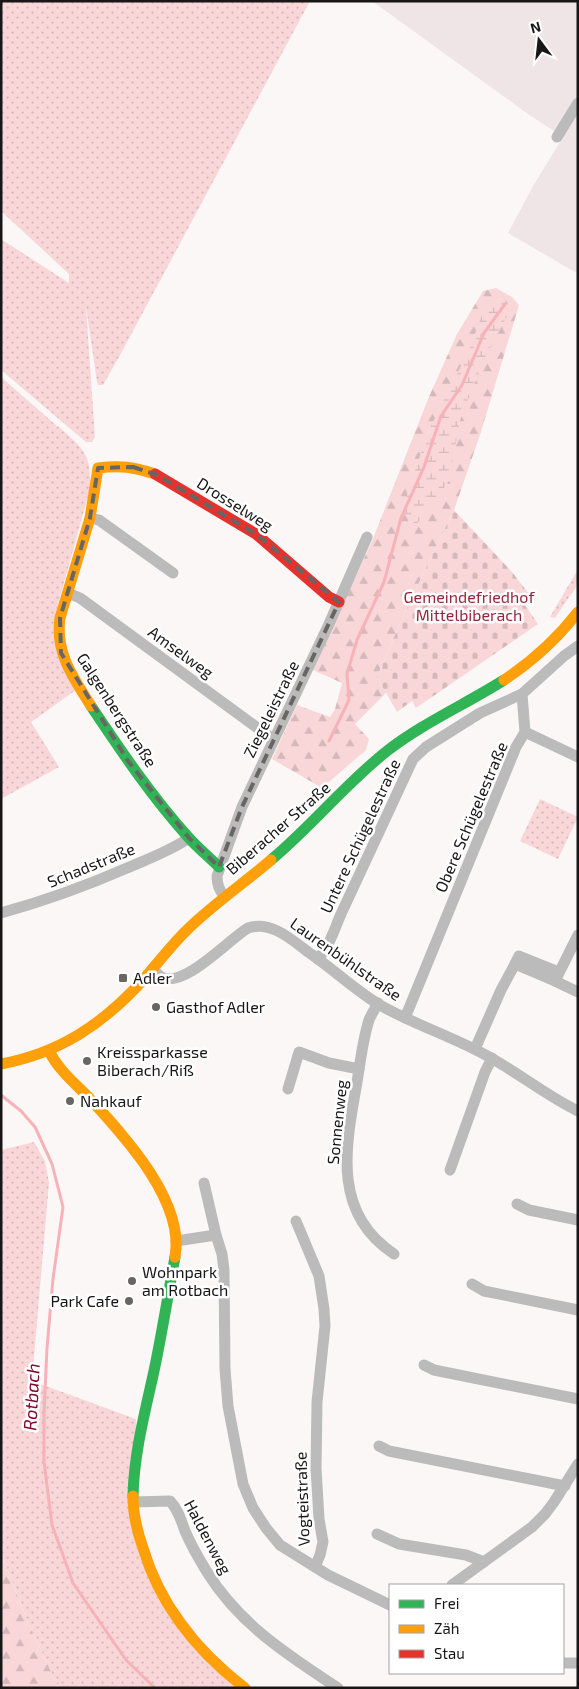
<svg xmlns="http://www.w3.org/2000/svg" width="579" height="1689" font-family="'Exo 2',sans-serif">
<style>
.built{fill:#f0e5e6}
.grass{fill:url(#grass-dots)}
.forest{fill:url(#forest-firs)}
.wetland{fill:url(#wetland-marsh)}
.cemetery{fill:url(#cemetery-stones)}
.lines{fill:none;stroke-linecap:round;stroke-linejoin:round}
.stream{stroke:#f7b2b8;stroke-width:3}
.street{stroke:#bcbbbb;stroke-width:11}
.fast{stroke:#30b455;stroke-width:11}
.slow{stroke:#ff9f0a;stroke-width:11}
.jam{stroke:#e5322d;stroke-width:11}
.marked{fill:none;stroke:#686565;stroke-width:4;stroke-dasharray:10 6;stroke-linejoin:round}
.poi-dot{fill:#686565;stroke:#fff;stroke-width:2}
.labels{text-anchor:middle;stroke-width:5;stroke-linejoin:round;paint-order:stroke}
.street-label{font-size:16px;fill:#181616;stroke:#fff}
.park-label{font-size:16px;fill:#95253c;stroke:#fff}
.poi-label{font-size:16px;fill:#181616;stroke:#fff;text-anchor:start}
.water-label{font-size:18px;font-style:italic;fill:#800b2b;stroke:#fff}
</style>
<defs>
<pattern id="grass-dots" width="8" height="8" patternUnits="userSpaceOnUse" patternTransform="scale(1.25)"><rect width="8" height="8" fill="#f9d7d9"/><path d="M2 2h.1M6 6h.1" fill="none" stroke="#d5b8ba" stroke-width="1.8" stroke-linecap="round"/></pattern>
<pattern id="forest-firs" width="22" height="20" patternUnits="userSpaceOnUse" patternTransform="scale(1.25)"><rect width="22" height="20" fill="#f9d7d9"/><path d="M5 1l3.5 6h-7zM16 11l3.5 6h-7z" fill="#d5b8ba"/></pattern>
<pattern id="wetland-marsh" width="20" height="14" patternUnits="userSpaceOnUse" patternTransform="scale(1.25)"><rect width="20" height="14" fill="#f9d7d9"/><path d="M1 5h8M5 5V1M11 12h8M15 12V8" fill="none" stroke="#d5b8ba"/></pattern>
<pattern id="cemetery-stones" width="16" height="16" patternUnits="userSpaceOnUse" patternTransform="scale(1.25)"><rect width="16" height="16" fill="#f9d7d9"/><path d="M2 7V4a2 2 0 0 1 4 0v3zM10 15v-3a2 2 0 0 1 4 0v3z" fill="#d5b8ba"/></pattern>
</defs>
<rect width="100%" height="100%" fill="#fcf7f7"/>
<polygon class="built" points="372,1 578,1 578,274 508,233 533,186 563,137 528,114"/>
<g class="grass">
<polygon points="1,1 310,1 119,357 103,385 98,385 97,382 86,307 95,437 92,442 86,442 1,370 1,239 69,283 69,274 1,211"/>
<path d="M 1,377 L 57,426 L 53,429 L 58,426 C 85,450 93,456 89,493 L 58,604 L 76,690 L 31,722 L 59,767 L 1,799 Z"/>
<polygon points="578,569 578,584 555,618 550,617"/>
<polygon points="540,799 578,817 558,859 520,841"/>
<polygon points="34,1142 45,1161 49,1183 32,1381 136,1419 140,1558 236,1688 63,1688 54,1678 29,1625 1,1553 1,1150"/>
</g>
<g class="forest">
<polygon points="496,288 512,297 519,305 481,432 454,510 404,614 377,677 386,693 355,724 369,739 366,750 322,788 272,759 297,705 330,717 335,709 342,683 313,670 372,541 428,399 457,334 483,291"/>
<polygon points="1,1553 29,1625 54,1678 63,1688 2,1688"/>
</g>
<polygon class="wetland" points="504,297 511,309 486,355 460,420 449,481 413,529 402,509 428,432 469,350 488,298"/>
<polygon class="cemetery" points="454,510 512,572 533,599 525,605 538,624 416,708 412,701 397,712 377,677 404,614"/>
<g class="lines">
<g class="stream">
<polyline points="329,741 349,700 347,674 357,640 384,582 401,518 424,467 441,416 462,385 484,333 505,304"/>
<polyline points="1,1095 21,1111 35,1127 52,1164 63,1207 53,1279 47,1348 44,1413 44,1462 52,1525 73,1583 126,1660 155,1688"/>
</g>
<g class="street">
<polyline points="557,137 578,103"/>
<polyline points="90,518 99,520 173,573"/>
<polyline points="68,593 80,598 274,740"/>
<polyline points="525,732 578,757"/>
<path d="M 224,896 C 219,890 217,885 217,876 L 242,807 L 329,624 L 367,537"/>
<path d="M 1,913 C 44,901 86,886 127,868 C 148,859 170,851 189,838"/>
<path d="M 318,959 C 330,945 334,930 341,914 L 413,759 L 426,747 L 480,713 L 522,694"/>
<polyline points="515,964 519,956 559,972"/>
<path d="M 152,969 C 155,971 158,975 161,977 C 184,989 229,939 248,928 C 272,920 293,941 311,954 C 334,970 354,989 378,1004 C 414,1025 455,1037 491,1058 C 520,1074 547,1096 578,1111"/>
<polyline points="555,981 578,992"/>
<path d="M 378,1003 C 375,1009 371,1015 369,1020 C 362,1042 360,1066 356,1088 C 345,1149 333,1214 394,1254"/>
<polyline points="405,1018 516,747 525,732 522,694 564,656 578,646"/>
<polyline points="475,1049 501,990 515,964 555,981 578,935"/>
<polyline points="288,1089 299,1052 329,1063 359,1069"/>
<polyline points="450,1170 485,1072 492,1058"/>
<polyline points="204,1183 216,1235"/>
<polyline points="517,1204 529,1210 578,1220"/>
<polyline points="296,1221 319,1276 324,1309 325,1326 317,1402 316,1468 319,1519 323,1542 320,1555 315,1567"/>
<polyline points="176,1241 216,1235 222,1254 224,1270 225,1369 228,1406 243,1484 253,1508 266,1528 280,1545 328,1575 390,1605"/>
<polyline points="472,1284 484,1291 578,1310"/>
<polyline points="424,1365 434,1370 578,1399"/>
<polyline points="379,1446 389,1451 565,1486"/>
<path d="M 133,1502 L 170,1501 C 178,1509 181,1520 185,1531 C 191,1545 199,1559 207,1572 C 239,1624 288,1655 338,1688"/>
<polyline points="377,1534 399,1544 466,1555 484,1562"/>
<polyline points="452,1585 532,1527 545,1514 554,1502 578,1464"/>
<polyline points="563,1663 578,1663"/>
</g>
<g class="fast">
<path d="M 91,706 C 121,751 152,797 189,838 C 198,848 209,857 219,867"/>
<path d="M 271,860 C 312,826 345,784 387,751 C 423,723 466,704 504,680"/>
<path d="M 133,1496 C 134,1453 145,1412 154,1371 C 162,1333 168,1295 175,1257"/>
</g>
<g class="slow">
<path d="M 504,680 C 533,661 557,639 578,612"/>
<path d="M 91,706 C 73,677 55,653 60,618 L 90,518 L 98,468 C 120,465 134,467 155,474"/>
<path d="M 49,1051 C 59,1071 76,1084 91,1100 C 126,1138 185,1202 175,1257"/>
<path d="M 1,1064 C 60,1053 103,1024 143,980 C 158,963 172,944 189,928 C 214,904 244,883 271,860"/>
<path d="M 133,1496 C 133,1514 137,1531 143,1548 C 160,1605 198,1652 245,1688"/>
</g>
<polyline class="jam" points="155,474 256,534 329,597 339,602"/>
</g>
<path class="marked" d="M 133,467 L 157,475 L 256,534 L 339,602 L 242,807 L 219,867 L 189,838 L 128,761 L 61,653 L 60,618 L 90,518 L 98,468 Z"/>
<g class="poi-dot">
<rect x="118" y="973" width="10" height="10" rx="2.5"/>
<circle cx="156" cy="1007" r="5"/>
<circle cx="87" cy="1061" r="5"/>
<circle cx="70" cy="1101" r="5"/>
<circle cx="132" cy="1281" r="5"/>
<circle cx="129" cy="1301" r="5"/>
</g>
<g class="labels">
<g class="street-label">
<text transform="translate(235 504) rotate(32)" y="6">Drosselweg</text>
<text transform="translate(181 652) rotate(36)" y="6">Amselweg</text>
<text transform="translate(271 709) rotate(-64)" y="6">Ziegeleistraße</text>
<text transform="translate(117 710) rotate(57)" y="6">Galgenbergstraße</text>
<text transform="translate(471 817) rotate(-67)" y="6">Obere Schügelestraße</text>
<text transform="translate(278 828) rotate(-41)" y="6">Biberacher Straße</text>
<text transform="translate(360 836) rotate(-65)" y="6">Untere Schügelestraße</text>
<text transform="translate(91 865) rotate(-22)" y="6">Schadstraße</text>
<text transform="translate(346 959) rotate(35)" y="6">Laurenbühlstraße</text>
<text transform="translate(337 1122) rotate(-84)" y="6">Sonnenweg</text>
<text transform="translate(302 1499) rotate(-92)" y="6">Vogteistraße</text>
<text transform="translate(208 1537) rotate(62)" y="6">Haldenweg</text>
</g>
<g class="park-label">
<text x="469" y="603">Gemeindefriedhof<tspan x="469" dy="18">Mittelbiberach</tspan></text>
</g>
<g class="poi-label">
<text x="133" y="984">Adler</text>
<text x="166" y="1013">Gasthof Adler</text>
<text x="97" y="1058">Kreissparkasse<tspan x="97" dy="18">Biberach/Riß</tspan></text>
<text x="80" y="1107">Nahkauf</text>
<text x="142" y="1278">Wohnpark<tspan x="142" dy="18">am Rotbach</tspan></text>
<text x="119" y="1307" text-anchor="end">Park Cafe</text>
</g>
<g class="water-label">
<text transform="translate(32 1397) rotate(-87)" y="6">Rotbach</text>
</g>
</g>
<rect width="579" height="1689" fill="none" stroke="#181616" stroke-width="5"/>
<rect x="389" y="1584" width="175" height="90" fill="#ffffff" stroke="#a3a2a2"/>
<rect x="399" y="1600" width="25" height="8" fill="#30b455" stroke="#a3a2a2"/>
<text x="434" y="1609" font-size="15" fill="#181616">Frei</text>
<rect x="399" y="1625" width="25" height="8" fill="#ff9f0a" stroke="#a3a2a2"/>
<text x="434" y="1634" font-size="15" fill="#181616">Zäh</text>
<rect x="399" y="1650" width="25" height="8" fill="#e5322d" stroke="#a3a2a2"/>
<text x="434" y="1659" font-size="15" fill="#181616">Stau</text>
<g transform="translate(539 40) rotate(345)" stroke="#ffffff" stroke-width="4" paint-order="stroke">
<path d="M0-4L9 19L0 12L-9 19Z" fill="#181616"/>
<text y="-8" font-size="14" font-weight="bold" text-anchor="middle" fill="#181616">N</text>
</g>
</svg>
